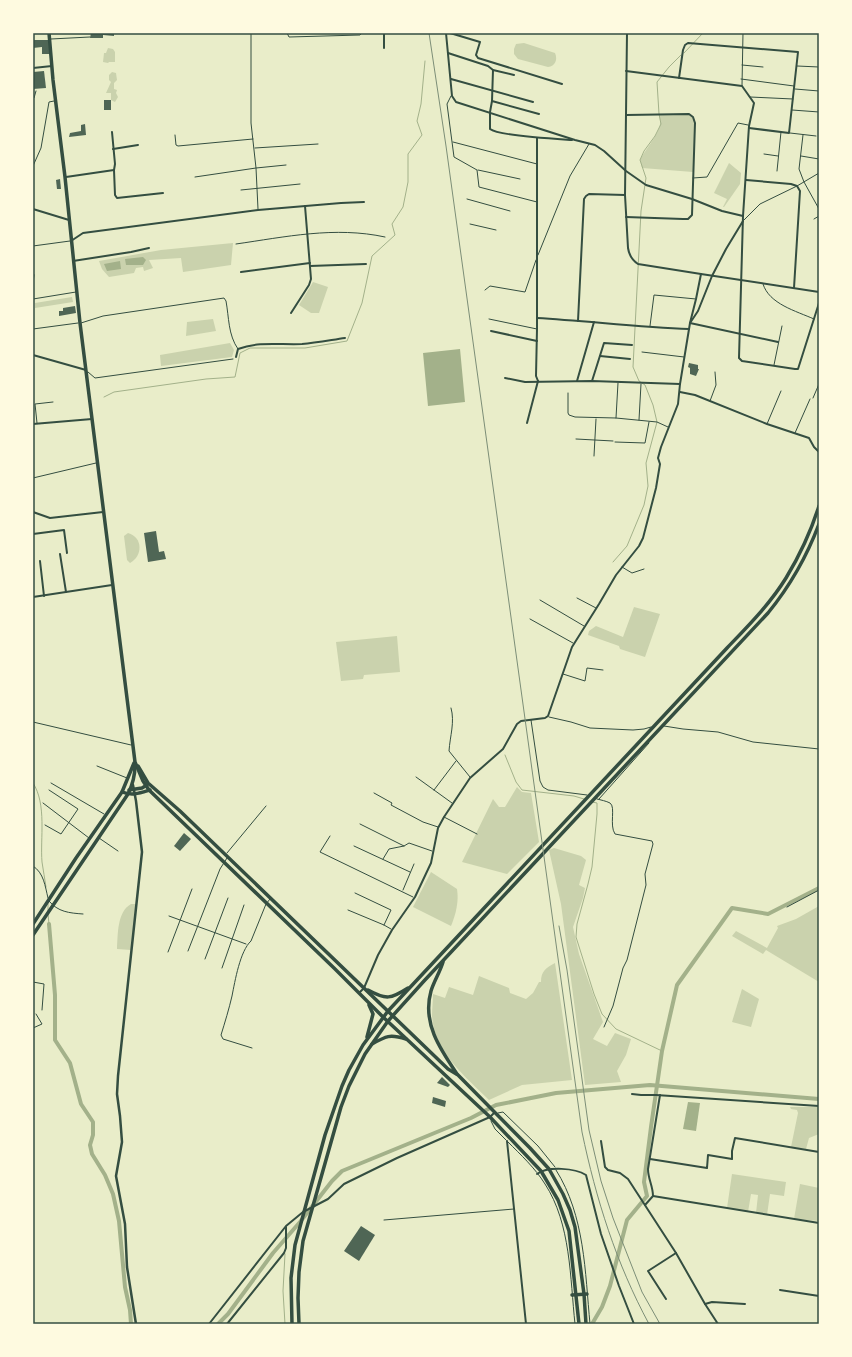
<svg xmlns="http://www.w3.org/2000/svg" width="852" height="1357" font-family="'Playfair Display',serif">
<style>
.green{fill:#cad2ad}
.water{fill:#a3b18a}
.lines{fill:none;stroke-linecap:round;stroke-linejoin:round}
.stream{stroke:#a3b18a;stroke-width:1}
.canal{stroke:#a3b18a;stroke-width:4}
.building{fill:#4f6655}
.service{stroke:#344e41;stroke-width:1}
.minor{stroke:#344e41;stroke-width:2}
.tertiary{stroke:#344e41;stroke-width:2.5}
.primary{stroke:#344e41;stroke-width:3.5}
.rail{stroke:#7c8e77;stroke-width:1}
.neatline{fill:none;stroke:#344e41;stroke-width:1.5}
</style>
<rect width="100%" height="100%" fill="#e9edc9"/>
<g class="green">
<path d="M 524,43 L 555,53 C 558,60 555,66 548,67 L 518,59 L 514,54 L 514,49 L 516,44 Z"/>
<polygon points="108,48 113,49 115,52 115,62 109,62 108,63 103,62 104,53 106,53"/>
<polygon points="112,72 116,73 117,80 114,83 114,89 117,90 116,93 118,97 115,102 111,100 111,93 106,93 111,82 109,80 109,75"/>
<path d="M 659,114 L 689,114 L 693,117 L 695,123 L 693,172 L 642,168 L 640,160 C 645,150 659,134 660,124 C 661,121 659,117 659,114 Z"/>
<polygon points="729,163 741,173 740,184 724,207 723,207 727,199 714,193"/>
<polygon points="233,243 231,265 183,272 181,258 149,260 153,268 144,271 143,267 136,268 134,273 109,277 102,269 99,261 161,250"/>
<polygon points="313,282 328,287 319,313 311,313 299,305"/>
<polygon points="72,297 73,302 35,308 35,303"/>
<polygon points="213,319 216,331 186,336 187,322"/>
<polygon points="230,343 234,350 232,357 161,366 160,355"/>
<path d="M 128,533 C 143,537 143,556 130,563 L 127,560 L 124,536 Z"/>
<polygon points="634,607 660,614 645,657 620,649 619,646 588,635 589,631 596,626 623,637"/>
<polygon points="397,636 400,672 364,675 363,679 341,681 336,642"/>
<polygon points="517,787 522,792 531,793 539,842 507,874 462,862 493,799 499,807 505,807"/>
<polygon points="554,848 581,856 586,860 579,885 585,888 583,898 573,927 579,954 603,1022 593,1039 607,1046 615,1033 631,1039 626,1055 617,1071 621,1082 585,1085 561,904 549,850"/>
<path d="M 431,872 L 457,889 C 459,901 456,914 451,926 L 413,907 Z"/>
<path d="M 131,904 L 136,904 L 131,950 L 117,949 C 118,934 117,912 131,904 Z"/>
<polygon points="819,906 819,982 766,950 763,954 732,936 736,931 767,948 778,928 777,926 796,919"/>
<path d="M 555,963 L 572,1080 L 522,1085 L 489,1100 C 465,1076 434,1052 432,1016 C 432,1009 433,1001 433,994 L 445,998 L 449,987 L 473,995 L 479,976 L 509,988 L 510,993 L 526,999 L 533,993 L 539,982 L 541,982 C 541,971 546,968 555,963 Z"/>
<polygon points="742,989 759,999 751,1027 732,1022"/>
<polygon points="790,1107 819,1107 819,1134 809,1138 806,1149 791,1147 798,1113 797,1110 791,1109"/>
<polygon points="732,1174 786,1182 784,1196 770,1194 767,1215 756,1213 758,1195 751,1194 748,1212 727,1208"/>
<polygon points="800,1184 819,1188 819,1221 794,1219"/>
</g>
<g class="water">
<polygon points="143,257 146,260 143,265 126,265 125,259"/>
<polygon points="120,261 121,269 107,271 104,264"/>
<polygon points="460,349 465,402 428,406 423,353"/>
<polygon points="688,1102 700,1103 696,1131 683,1129"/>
</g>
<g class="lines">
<g class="stream">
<polyline points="684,53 703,33"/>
<polyline points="104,397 114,392 206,379 235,377 240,353 250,348 305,348 347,341 362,303 372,256 395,235 392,224 403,207 408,182 408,154 422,135 417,121 421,104 425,61"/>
<polyline points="613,562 627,546 644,505 648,486 646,463 657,422 653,405 645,385 639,381 633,367 641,211 646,178 640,160 644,151 655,136 661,124 659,114 657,82 669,67 681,55"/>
<polyline points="505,755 516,782 522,790 574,796 584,799"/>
<path d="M 33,783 C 47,804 40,839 42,862 C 43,870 45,879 46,887"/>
<polyline points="592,802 597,803 597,814 592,867 588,884 577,924 576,937 594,994 602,1014 616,1029 662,1051"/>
<polyline points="48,904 48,911"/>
<polyline points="48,914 49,924"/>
<polyline points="285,1254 283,1291 285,1324"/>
</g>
<g class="canal">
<polyline points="49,924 55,995 55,1040 70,1063 81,1104 93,1122 93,1135 90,1145 92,1154 105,1175 113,1194 119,1221 125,1287 130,1310 131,1324"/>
<polyline points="218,1324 228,1314 273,1253 300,1222 332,1181 342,1171 471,1118 496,1105 556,1093 650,1085 819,1099"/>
<polyline points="592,1324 602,1307 610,1286 627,1220 647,1196 644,1182 651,1127 662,1051 677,985 732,908 768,914 819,888"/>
</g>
</g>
<g class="building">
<polygon points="91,33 114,33 114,36 103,35 103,38 90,38"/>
<polygon points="33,40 49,40 50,54 42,54 42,47 33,48"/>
<polygon points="44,71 46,88 33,89 33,72"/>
<rect x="104" y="100" width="7" height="10"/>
<polygon points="85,124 86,135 69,137 70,133 81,131 81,125"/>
<polygon points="60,179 61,189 57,189 56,180"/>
<polygon points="75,306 76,313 59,316 59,311 63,311 63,308"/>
<polygon points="689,363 698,365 698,369 699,369 696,376 690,374 690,368 688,367"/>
<polygon points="156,531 159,552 164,551 166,559 148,562 144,533"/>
<polygon points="184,833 191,839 180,851 174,846"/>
<polygon points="442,1077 450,1085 448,1087 437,1083"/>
<polygon points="433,1097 446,1101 445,1107 432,1103"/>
<polygon points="361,1226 375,1235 359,1261 344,1251"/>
</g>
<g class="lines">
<g class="service">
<polyline points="251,33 251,123 256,168 258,209"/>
<polyline points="287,33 289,37 360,35 362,33"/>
<polyline points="51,39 90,37"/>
<polyline points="742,65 763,67"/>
<polyline points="797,66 819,67"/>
<polyline points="741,79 794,86"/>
<polyline points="742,86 743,33"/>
<polyline points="795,89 819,91"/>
<polyline points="451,96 447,104 454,157 477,170 479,187 537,202"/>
<polyline points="750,97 793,99"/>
<polyline points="33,98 34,98 36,91"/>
<polyline points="792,110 819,112"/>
<polyline points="790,133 816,136"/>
<polyline points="175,135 176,145 178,146 253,139"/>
<polyline points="803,135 799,169 804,182 819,209"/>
<polyline points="453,142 537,164"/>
<polyline points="255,148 318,144"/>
<polyline points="764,154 778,156"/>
<polyline points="801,156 819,159"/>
<polyline points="33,166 41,148 49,102 54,101"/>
<polyline points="478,170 520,179"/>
<polyline points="777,171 781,132"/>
<polyline points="195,177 256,168 286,165"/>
<polyline points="693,178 707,177 738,123 748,125"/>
<polyline points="241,190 300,184"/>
<polyline points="467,199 510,211"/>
<polyline points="814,219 819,216"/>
<polyline points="744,220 760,204 797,186 819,173"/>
<polyline points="470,224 496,230"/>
<path d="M 236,244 C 285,237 335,226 385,237"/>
<polyline points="33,246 70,241"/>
<polyline points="538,255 570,176 589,144"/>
<polyline points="33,272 34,275 33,283"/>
<path d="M 763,284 C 769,304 796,311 814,319"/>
<polyline points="485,290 490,286 525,292 536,260"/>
<polyline points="33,299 76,292"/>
<polyline points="489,319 537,329"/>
<path d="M 81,323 L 103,316 L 224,298 L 226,301 C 229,317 228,335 238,349"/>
<polyline points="650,326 654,295 696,299"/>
<polyline points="33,329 78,323"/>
<polyline points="642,352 684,357"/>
<polyline points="774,365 782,326"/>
<polyline points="88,372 95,378 233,359"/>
<polyline points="568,393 568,413 569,415 575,417 616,418 657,422 668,427"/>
<polyline points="813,398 819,384"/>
<polyline points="710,401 716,385 715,372"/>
<polyline points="616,418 618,383"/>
<polyline points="639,420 641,384"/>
<polyline points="37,423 35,404 53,402"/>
<polyline points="767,424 781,391"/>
<polyline points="795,433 810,399"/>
<polyline points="576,439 613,441"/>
<polyline points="615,442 645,443 649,422"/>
<polyline points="594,456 596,419"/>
<polyline points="33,478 96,463"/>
<polyline points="622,567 632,573 644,569"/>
<polyline points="577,598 596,608"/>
<polyline points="540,600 584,626"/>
<polyline points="530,619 573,643"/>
<polyline points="563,674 585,681 587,668 603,670"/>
<path d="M 451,708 C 455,722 450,736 449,751 L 470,777"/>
<polyline points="549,717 571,722 590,728 633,730 644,729 651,727"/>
<polyline points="531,720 540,781 543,787 548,790 587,795"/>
<polyline points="33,722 131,745"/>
<polyline points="664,726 683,729 718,732 753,742 819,749"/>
<polyline points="97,766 127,778"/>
<polyline points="416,777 452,803"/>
<polyline points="51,783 104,814"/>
<polyline points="434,790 456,761"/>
<polyline points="374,793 392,803 391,805 423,822 438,827"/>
<path d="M 597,799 C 601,800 606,801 610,803 C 616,807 609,825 615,834 L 652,841 L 653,844 L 645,874 L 646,885 L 627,960 L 623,968 L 613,1006 L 604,1027"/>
<polyline points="599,799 649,743"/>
<polyline points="43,803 89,838"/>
<polyline points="444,817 477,834"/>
<polyline points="360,824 404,846"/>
<polyline points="45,825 61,834 78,809 49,790"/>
<polyline points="330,836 320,852 413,897"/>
<polyline points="99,838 118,851"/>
<polyline points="354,846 410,872"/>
<polyline points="227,853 266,806"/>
<polyline points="383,859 389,849 404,846 409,843 432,851"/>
<path d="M 33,866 C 44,873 45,886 48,898"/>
<polyline points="403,890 414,864"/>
<polyline points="355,893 391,910 384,925"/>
<path d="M 49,901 C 58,912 69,913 83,914"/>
<polyline points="787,907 819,890"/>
<polyline points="348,910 384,925 391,929"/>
<polyline points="169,916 246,944"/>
<polyline points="188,951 220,869 227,858"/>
<polyline points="168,952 192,889"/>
<polyline points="205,959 228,898"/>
<polyline points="222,968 244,905"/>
<polyline points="33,982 44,984 42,1010"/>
<polyline points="33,1028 42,1024 36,1014"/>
<path d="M 252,1048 L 223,1039 L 221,1035 C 225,1022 229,1009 232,996 C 235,981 240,951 251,941 L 266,904 L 270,899"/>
<polyline points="498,1113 503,1112 538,1146 555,1167"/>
<polyline points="491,1121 495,1129 506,1140"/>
<path d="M 508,1142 C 521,1155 535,1168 545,1184 C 571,1224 570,1278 575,1324"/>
<path d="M 556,1170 C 585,1216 585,1272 590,1324"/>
<polyline points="384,1220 514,1209"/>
</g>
<g class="minor">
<polyline points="384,33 384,48"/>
<polyline points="446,33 452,96 456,102 575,140 595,145 604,151 626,171 646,185 692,199 722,211 743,216"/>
<polyline points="450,33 480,42 476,55 478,58 562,84"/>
<path d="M 627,33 L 625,195 L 628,248 C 629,255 632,260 638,264 L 701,274 L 819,292"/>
<polyline points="448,53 488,66 493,70 514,75"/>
<polyline points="33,68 52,66"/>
<path d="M 493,70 L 492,101 L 490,112 L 490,129 C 499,136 557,139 572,140"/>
<polyline points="626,71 742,86 754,103 749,126 743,216 739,358 742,361 795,369 798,369 819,303"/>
<polyline points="679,78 683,50 685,45 688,43 798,52 789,133 749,128"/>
<polyline points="451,79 533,102"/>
<polyline points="492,101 539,114"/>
<polyline points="626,115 689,114 693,117 695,123 692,215 688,219 683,219 626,217"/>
<polyline points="112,132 115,164 114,170 115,195 117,198 163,193"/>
<polyline points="537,138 537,329 536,376 538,381"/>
<polyline points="113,149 138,145"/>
<polyline points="66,177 114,170"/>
<polyline points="746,180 791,184 797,186 800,191 794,288"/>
<polyline points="33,209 69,220"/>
<polyline points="743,221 726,249 712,276 698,311 690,323 778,342"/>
<polyline points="71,241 83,233 258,210 341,203 364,202"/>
<polyline points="73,261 131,252 149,248"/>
<polyline points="310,266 366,264"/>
<polyline points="241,272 310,263"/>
<polyline points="291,313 309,285 311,279 305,206"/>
<path d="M 537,318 C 588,321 638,327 689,329"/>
<polyline points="578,321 584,199 586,196 589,194 625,195"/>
<polyline points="491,331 537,341"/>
<polyline points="33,355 86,370"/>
<polyline points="600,356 630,359"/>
<path d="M 236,357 L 238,349 C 259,341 280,345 302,344 C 316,343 331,340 345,338"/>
<polyline points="505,378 525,382 592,381 680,384"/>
<polyline points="577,381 594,322"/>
<polyline points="592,381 604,343 632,345"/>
<polyline points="680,392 695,395 767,424 809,438 814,447 819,452"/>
<polyline points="527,423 538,381"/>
<polyline points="33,424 92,419"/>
<polyline points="33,512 50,518 103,512"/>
<polyline points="33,534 64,530 67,553"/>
<polyline points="60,554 66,592"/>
<polyline points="40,561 44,596"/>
<polyline points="33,597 112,585"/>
<polyline points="359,993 364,988 378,955 392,930 415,897 431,863 438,828 444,817 470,778 503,749 517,724 521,721 545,718 548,716 572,647 599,604 616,575 639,546 643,538 656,488 660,464 658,458 661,447 678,404 680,384 690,323 696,299 701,274"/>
<polyline points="632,1094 641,1095 656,1095 819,1106"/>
<polyline points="507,1141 526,1324"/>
<polyline points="601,1141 605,1167 608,1170 620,1173 628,1179 676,1253 705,1304 718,1324"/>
<polyline points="650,1159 707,1168 708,1155 732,1159 732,1151 735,1138 819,1152"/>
<path d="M 537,1174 C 548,1166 575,1168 586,1175 L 601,1234 L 619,1286 L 634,1324"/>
<polyline points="653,1196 819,1223"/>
<path d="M 645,1205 L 653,1196 C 653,1186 648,1179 648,1169 L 660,1095"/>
<polyline points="780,1290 819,1296"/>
<polyline points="666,1299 648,1271 676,1253"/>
<polyline points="705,1304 712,1302 745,1304"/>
<polyline points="209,1324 286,1226 303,1212 328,1199 344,1184 397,1158 490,1117 494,1113"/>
<polyline points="227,1324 284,1253 286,1248 286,1227"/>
</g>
<polyline class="tertiary" points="133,785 136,801 142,852 118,1076 117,1094 120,1116 122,1142 116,1176 125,1224 127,1267 136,1324"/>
<g class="primary">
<polyline points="49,33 53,80 65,177 80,323 135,762 143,781 149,790 334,968 383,1017 490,1117 541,1171 558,1200 569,1231 579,1324"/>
<polyline points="138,766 148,783 180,811 448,1069 458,1075 530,1148 549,1169 563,1194 570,1210 575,1227 584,1294 586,1324"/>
<polyline points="129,790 142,788 147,785"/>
<path d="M 122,792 C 132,796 140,793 150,790"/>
<polyline points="33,924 76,858 122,792 134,763"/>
<path d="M 33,935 L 128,794 C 133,784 135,776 135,765"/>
<path d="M 443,962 C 440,972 434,981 431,991 C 422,1023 440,1049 457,1074"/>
<path d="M 368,990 C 386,1000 391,999 408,988"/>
<polyline points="367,1037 373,1014 369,1005"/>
<path d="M 372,1044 C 386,1036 390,1034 406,1039"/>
<polyline points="572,1295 587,1294"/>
<path d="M 292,1324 L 291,1278 L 295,1245 L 325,1135 L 342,1086 L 349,1070 L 363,1045 L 388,1011 L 727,648 C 748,626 770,604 786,578 C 800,555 811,531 819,506"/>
<path d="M 299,1324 L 298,1298 L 299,1272 L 303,1241 L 341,1107 L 349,1086 L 365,1054 L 388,1021 L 424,981 L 768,613 C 790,586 807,556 819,524"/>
</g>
<g class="rail">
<path d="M 429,33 L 446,146 L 582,1132 C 596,1199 616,1263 649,1324"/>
<polyline points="559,926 567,970 589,1130 601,1181 613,1218 642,1292 660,1324"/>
</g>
</g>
<rect width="852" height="1357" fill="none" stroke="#fefae0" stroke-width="68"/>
<rect x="34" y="34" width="784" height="1289" class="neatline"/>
</svg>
